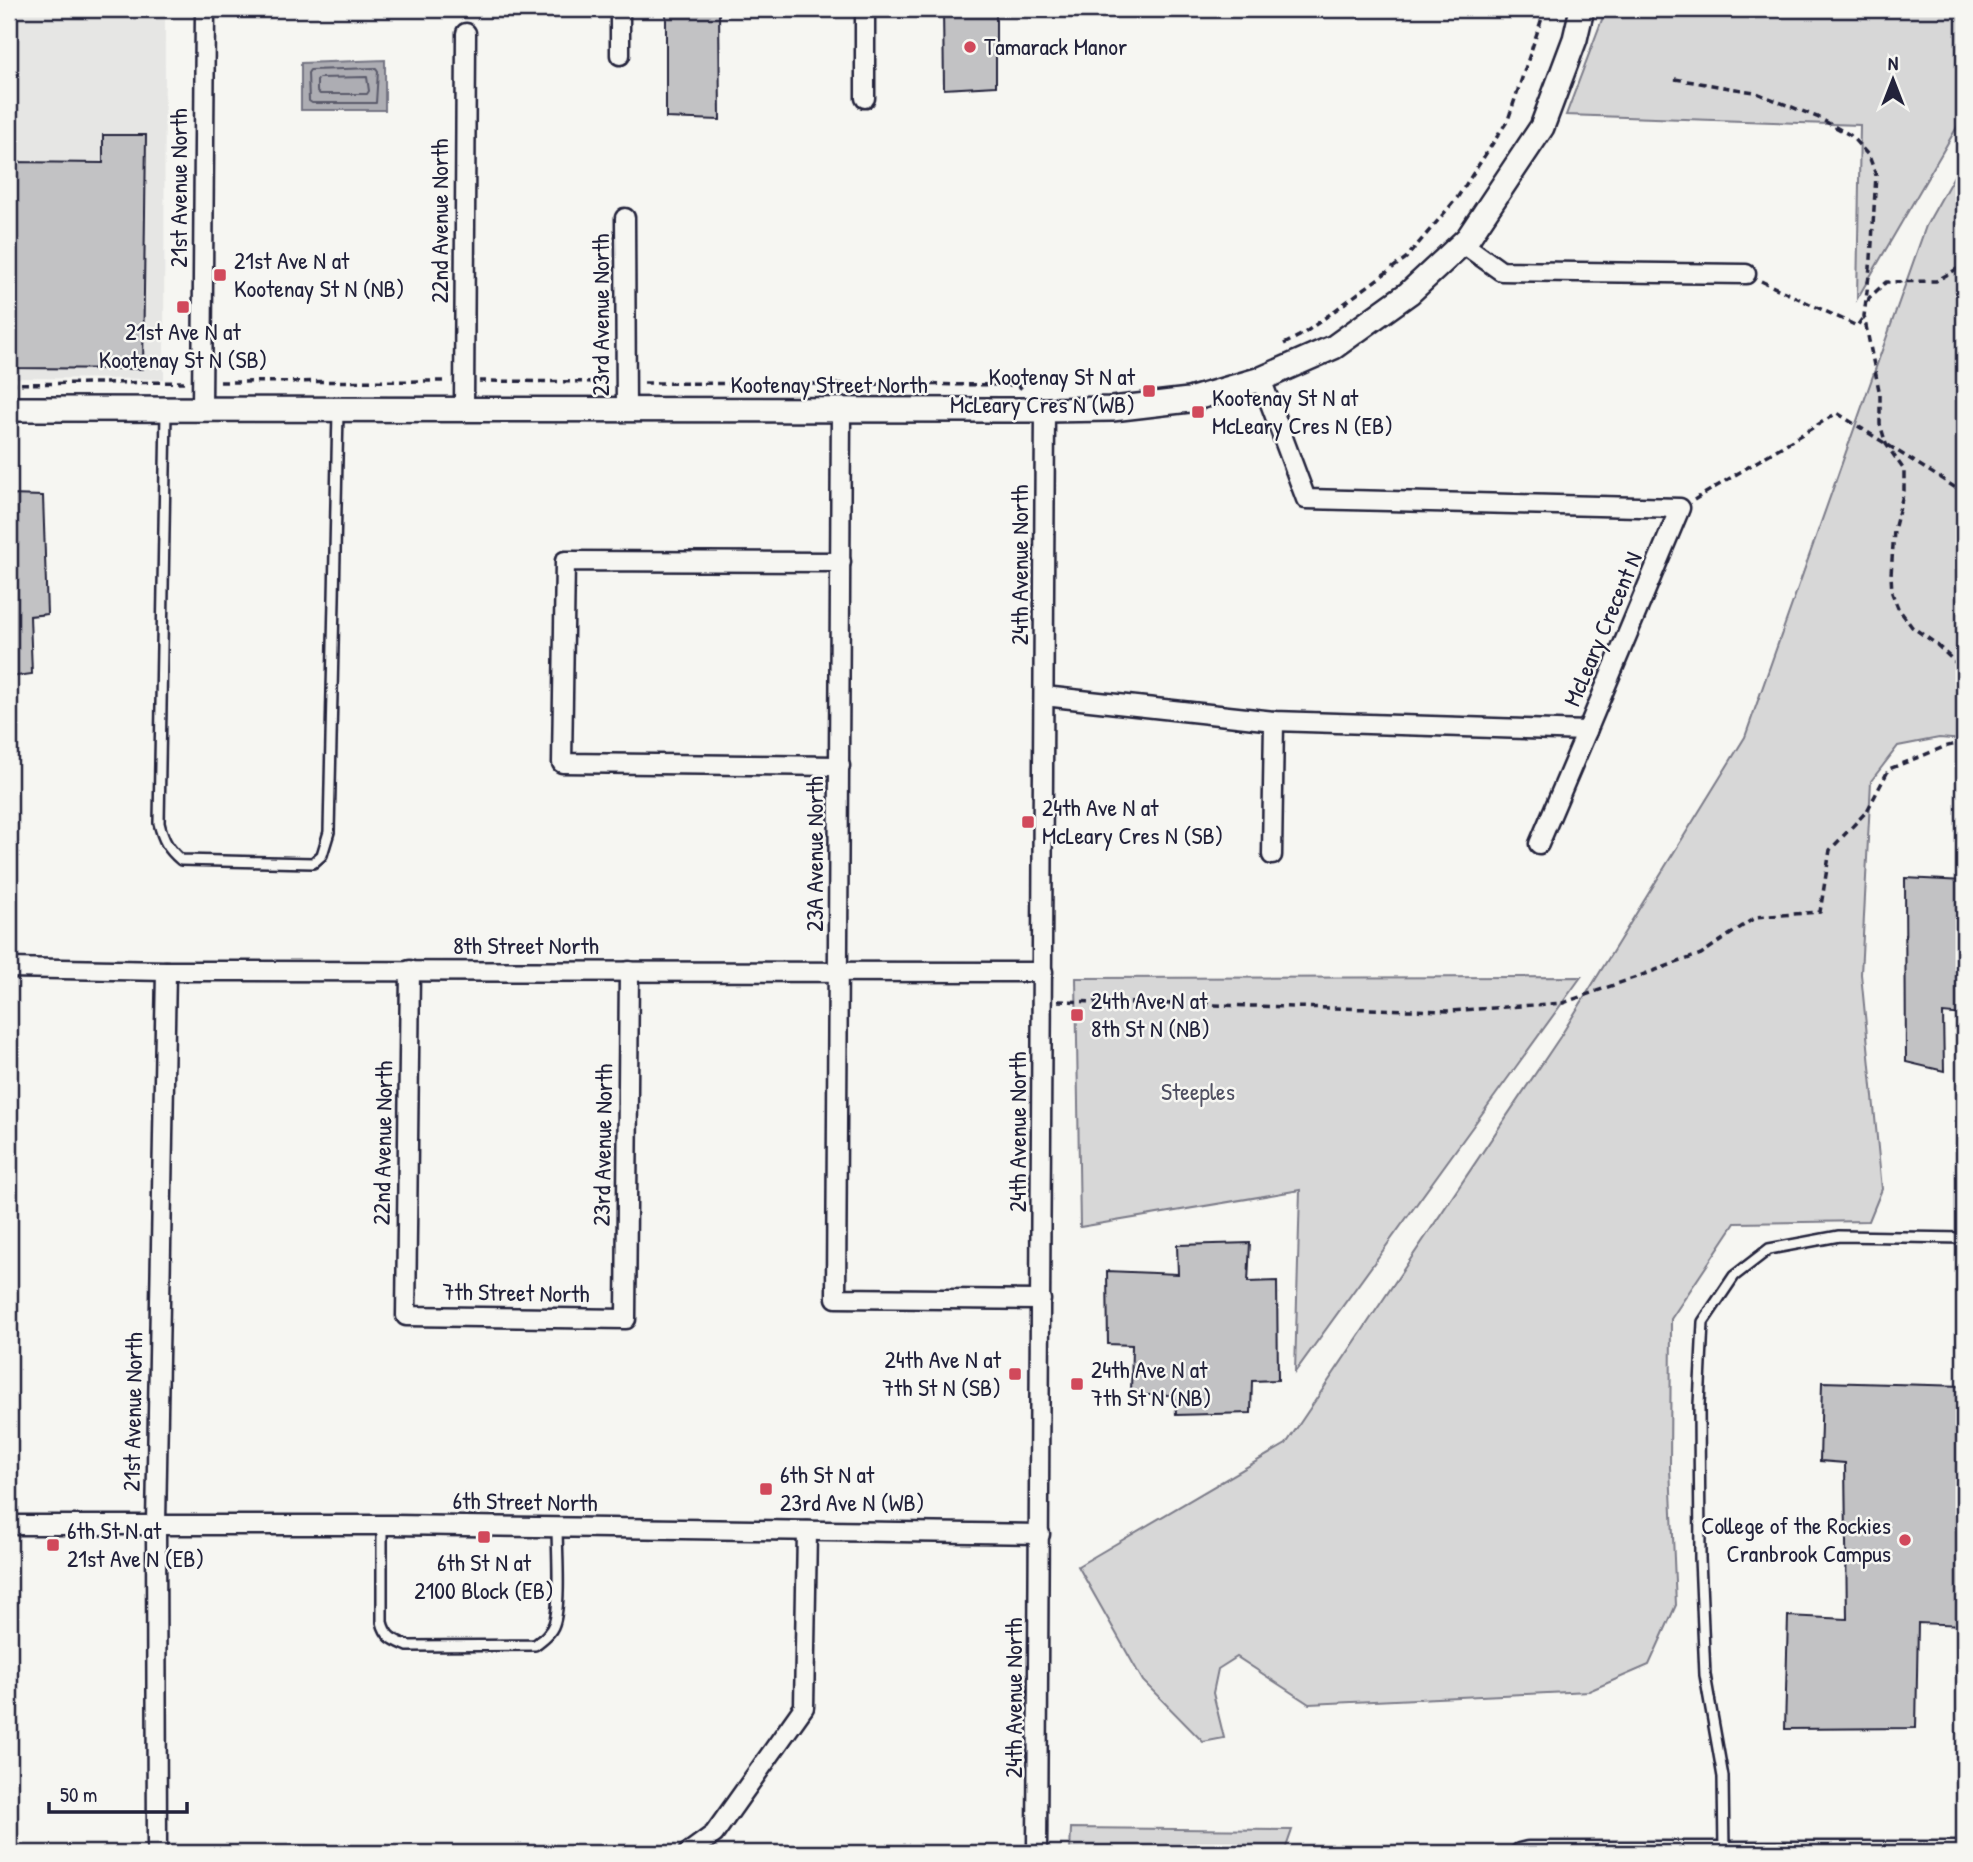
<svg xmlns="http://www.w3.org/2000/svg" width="1973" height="1862" font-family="'Patrick Hand',sans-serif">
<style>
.built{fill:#e6e6e4}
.green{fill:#d7d7d7;stroke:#7c7c89;stroke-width:2}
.water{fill:#adadb3;stroke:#757583;stroke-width:2}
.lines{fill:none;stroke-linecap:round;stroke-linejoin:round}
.shore{stroke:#5a5a6b;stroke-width:2}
.building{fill:#c2c2c4;stroke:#22223b;stroke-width:2}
.service-casing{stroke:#22223b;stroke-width:14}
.minor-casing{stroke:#22223b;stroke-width:23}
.tertiary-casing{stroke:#22223b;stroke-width:28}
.path{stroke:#22223b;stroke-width:3.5;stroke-dasharray:7 5;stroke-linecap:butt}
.service{stroke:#f6f6f2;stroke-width:9}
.minor{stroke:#f6f6f2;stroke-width:18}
.tertiary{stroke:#f6f6f2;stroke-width:23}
.poi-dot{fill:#d1495b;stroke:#f6f6f2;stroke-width:2.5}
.labels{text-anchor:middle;stroke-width:5;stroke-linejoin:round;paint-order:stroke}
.poi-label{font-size:24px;fill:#22223b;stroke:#f6f6f2;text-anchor:start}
.street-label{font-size:24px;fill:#22223b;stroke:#f6f6f2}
.park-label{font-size:24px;fill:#4f4f62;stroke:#f6f6f2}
</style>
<rect width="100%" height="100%" fill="#f6f6f2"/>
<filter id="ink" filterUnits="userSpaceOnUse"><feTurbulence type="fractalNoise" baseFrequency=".0143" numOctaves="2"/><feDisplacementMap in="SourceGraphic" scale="14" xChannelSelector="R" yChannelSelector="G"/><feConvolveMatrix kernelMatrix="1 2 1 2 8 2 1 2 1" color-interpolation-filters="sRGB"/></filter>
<g filter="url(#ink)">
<polygon class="built" points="9,9 165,9 164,379 9,378"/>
<g class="green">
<polygon points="1606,9 1964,9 1964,115 1857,299 1860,125 1566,115"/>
<polygon points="1964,158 1964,740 1939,738 1898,746 1871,781 1861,974 1882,1189 1869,1221 1735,1223 1671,1319 1670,1467 1676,1605 1649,1665 1589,1691 1309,1704 1237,1657 1218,1669 1213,1693 1224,1738 1203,1742 1143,1681 1078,1566 1286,1444 1560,1037 1745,737 1926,226"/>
<polygon points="1581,977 1295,1372 1300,1190 1080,1227 1076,978"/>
<polygon points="1071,1828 1292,1830 1284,1853 1070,1853"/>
</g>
<polygon class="water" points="385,60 385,110 301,110 301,63"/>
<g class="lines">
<g class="shore">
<polygon points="376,68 378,71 376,103 312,103 309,101 308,73 310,70"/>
<polygon points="367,77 369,91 367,94 320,94 317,91 317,81 319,78"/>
</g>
</g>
<g class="building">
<polygon points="666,9 719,9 720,120 666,118"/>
<polygon points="943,9 996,9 996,86 944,89"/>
<polygon points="103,135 146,135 143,369 9,368 9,332 16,327 14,240 9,240 9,162 103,163"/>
<polygon points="9,495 43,496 47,614 30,616 32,674 9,677"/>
<polygon points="1905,878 1964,881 1964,1015 1943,1013 1944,1071 1906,1062"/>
<polygon points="1250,1243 1248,1282 1277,1281 1278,1380 1252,1381 1251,1413 1176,1415 1175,1395 1131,1395 1132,1345 1108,1344 1107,1271 1178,1274 1177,1245"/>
<polygon points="1822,1382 1964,1386 1964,1625 1918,1623 1916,1728 1785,1729 1788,1616 1847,1619 1845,1463 1820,1461"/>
</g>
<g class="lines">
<defs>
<g id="service">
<path d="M 166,411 L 159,823 C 163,840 168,849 181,860 L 313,863 L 322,855 L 329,832 L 338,412"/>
<path d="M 382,1525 L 382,1622 C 386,1638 394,1640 408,1646 L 535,1645 C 543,1639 551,1633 554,1624 C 561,1605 557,1550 557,1527"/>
<polyline points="1724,1851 1723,1777 1705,1675 1700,1558 1699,1405 1703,1322 1734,1276 1769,1249 1839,1236 1964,1238"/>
</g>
<g id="minor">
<polyline points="865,9 865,98"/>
<polyline points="620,55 620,9"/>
<polyline points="625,218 626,411"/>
<polyline points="1462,243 1501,271 1746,274"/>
<polyline points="202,409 205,9"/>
<polyline points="464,409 466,33"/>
<polyline points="841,411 836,1298 1041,1300"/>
<polyline points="1044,696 1274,721 1587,731 1680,508 1306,499 1261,379"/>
<polyline points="840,766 562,763 565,561 841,562"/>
<polyline points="1539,844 1587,731"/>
<polyline points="1272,855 1274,721"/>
<polyline points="9,968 166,971 1043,972"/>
<polyline points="410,970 406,1316 626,1319 629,971"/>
<polyline points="9,1525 392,1525 1040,1534"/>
<polyline points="157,1853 156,1523 166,971"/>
<polyline points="688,1853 714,1834 804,1707 807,1531"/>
<polyline points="1037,1853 1045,410"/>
<polyline points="1520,1853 1528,1851 1964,1851"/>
</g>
<polyline id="tertiary" points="9,409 1045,410 1112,409 1189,400 1261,379 1334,347 1409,293 1468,238 1542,127 1575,39 1582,9"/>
</defs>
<use href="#service" class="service-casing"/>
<use href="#minor" class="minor-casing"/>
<use href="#tertiary" class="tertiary-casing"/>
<g class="path">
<polyline points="1675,79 1754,92 1817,117 1850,135 1869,156 1876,175 1871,259 1864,316 1880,395 1880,424 1886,444 1904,470 1904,491 1894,530 1891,575 1892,593 1898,608 1912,627 1935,643 1956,663 1964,678"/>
<polyline points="1761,281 1857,326 1864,316"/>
<polyline points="1868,302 1869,298 1886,282 1936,281 1964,265"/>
<polyline points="1284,344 1303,334 1406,258 1457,198 1508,120 1545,9"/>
<polyline points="479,381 608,382"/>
<polyline points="220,382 447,381"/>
<polyline points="644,383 1018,385 1023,390"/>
<polyline points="9,384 184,382"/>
<polyline points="1694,500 1837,413 1964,493"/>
<polyline points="1058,1001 1449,1011 1563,1003 1701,954 1756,917 1820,912 1830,850 1867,811 1889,769 1944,747 1964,742"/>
</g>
<use href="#service" class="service"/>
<use href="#minor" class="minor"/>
<use href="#tertiary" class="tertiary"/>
</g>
</g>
<g class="poi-dot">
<circle cx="970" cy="47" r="7"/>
<rect x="213" y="268" width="14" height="14" rx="3.5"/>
<rect x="176" y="300" width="14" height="14" rx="3.5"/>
<rect x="1142" y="384" width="14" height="14" rx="3.5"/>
<rect x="1191" y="405" width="14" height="14" rx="3.5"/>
<rect x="1021" y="815" width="14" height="14" rx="3.5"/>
<rect x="1070" y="1008" width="14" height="14" rx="3.5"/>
<rect x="1008" y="1367" width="14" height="14" rx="3.5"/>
<rect x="1070" y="1377" width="14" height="14" rx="3.5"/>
<rect x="759" y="1482" width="14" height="14" rx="3.5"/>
<rect x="477" y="1530" width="14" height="14" rx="3.5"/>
<circle cx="1905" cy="1540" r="7"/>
<rect x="46" y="1538" width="14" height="14" rx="3.5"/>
</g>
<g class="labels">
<g class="poi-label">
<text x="984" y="55">Tamarack Manor</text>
<text x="234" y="269">21st Ave N at<tspan x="234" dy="28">Kootenay St N (NB)</tspan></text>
<text x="183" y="340" text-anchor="middle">21st Ave N at<tspan x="183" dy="28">Kootenay St N (SB)</tspan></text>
<text x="1135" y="385" text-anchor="end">Kootenay St N at<tspan x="1135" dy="28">McLeary Cres N (WB)</tspan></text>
<text x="1212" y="406">Kootenay St N at<tspan x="1212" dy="28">McLeary Cres N (EB)</tspan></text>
<text x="1042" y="816">24th Ave N at<tspan x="1042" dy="28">McLeary Cres N (SB)</tspan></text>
<text x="1091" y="1009">24th Ave N at<tspan x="1091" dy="28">8th St N (NB)</tspan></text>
<text x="1001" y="1368" text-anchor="end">24th Ave N at<tspan x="1001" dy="28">7th St N (SB)</tspan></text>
<text x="1091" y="1378">24th Ave N at<tspan x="1091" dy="28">7th St N (NB)</tspan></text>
<text x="780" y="1483">6th St N at<tspan x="780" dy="28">23rd Ave N (WB)</tspan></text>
<text x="1891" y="1534" text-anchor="end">College of the Rockies<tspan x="1891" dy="28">Cranbrook Campus</tspan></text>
<text x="67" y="1539">6th St N at<tspan x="67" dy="28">21st Ave N (EB)</tspan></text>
<text x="484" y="1571" text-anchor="middle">6th St N at<tspan x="484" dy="28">2100 Block (EB)</tspan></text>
</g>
<g class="street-label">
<text transform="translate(179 188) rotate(-90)" y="8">21st Avenue North</text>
<text transform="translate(440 221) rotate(-90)" y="8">22nd Avenue North</text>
<text transform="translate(601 315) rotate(-90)" y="8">23rd Avenue North</text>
<text x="829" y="393">Kootenay Street North</text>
<text transform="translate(1020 565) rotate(-90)" y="8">24th Avenue North</text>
<text transform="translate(1603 629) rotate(-67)" y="8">McLeary Crecent N</text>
<text transform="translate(815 854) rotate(-90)" y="8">23A Avenue North</text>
<text x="526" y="954">8th Street North</text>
<text transform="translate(1018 1132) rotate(-90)" y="8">24th Avenue North</text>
<text transform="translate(383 1143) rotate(-89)" y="8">22nd Avenue North</text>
<text transform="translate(603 1145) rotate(-89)" y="8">23rd Avenue North</text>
<text transform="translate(516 1293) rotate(1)" y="8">7th Street North</text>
<text transform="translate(133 1412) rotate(-89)" y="8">21st Avenue North</text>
<text transform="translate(525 1502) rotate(1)" y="8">6th Street North</text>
<text transform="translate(1014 1698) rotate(-90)" y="8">24th Avenue North</text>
</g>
<g class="park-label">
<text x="1198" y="1100">Steeples</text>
</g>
</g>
<rect width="1973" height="1862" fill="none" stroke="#f6f6f2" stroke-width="35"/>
<rect x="18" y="18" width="1938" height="1827" fill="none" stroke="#22223b" stroke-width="2.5" filter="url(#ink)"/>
<g transform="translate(1893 80)" stroke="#f6f6f2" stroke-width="5" paint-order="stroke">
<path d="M0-5L12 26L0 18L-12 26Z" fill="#22223b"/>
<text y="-10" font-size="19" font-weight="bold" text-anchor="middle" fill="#22223b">N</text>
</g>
<path d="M49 1802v10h138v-10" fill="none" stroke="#22223b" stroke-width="3.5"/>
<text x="60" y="1802" font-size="21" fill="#22223b" stroke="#f6f6f2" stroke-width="5" paint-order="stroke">50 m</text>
</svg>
